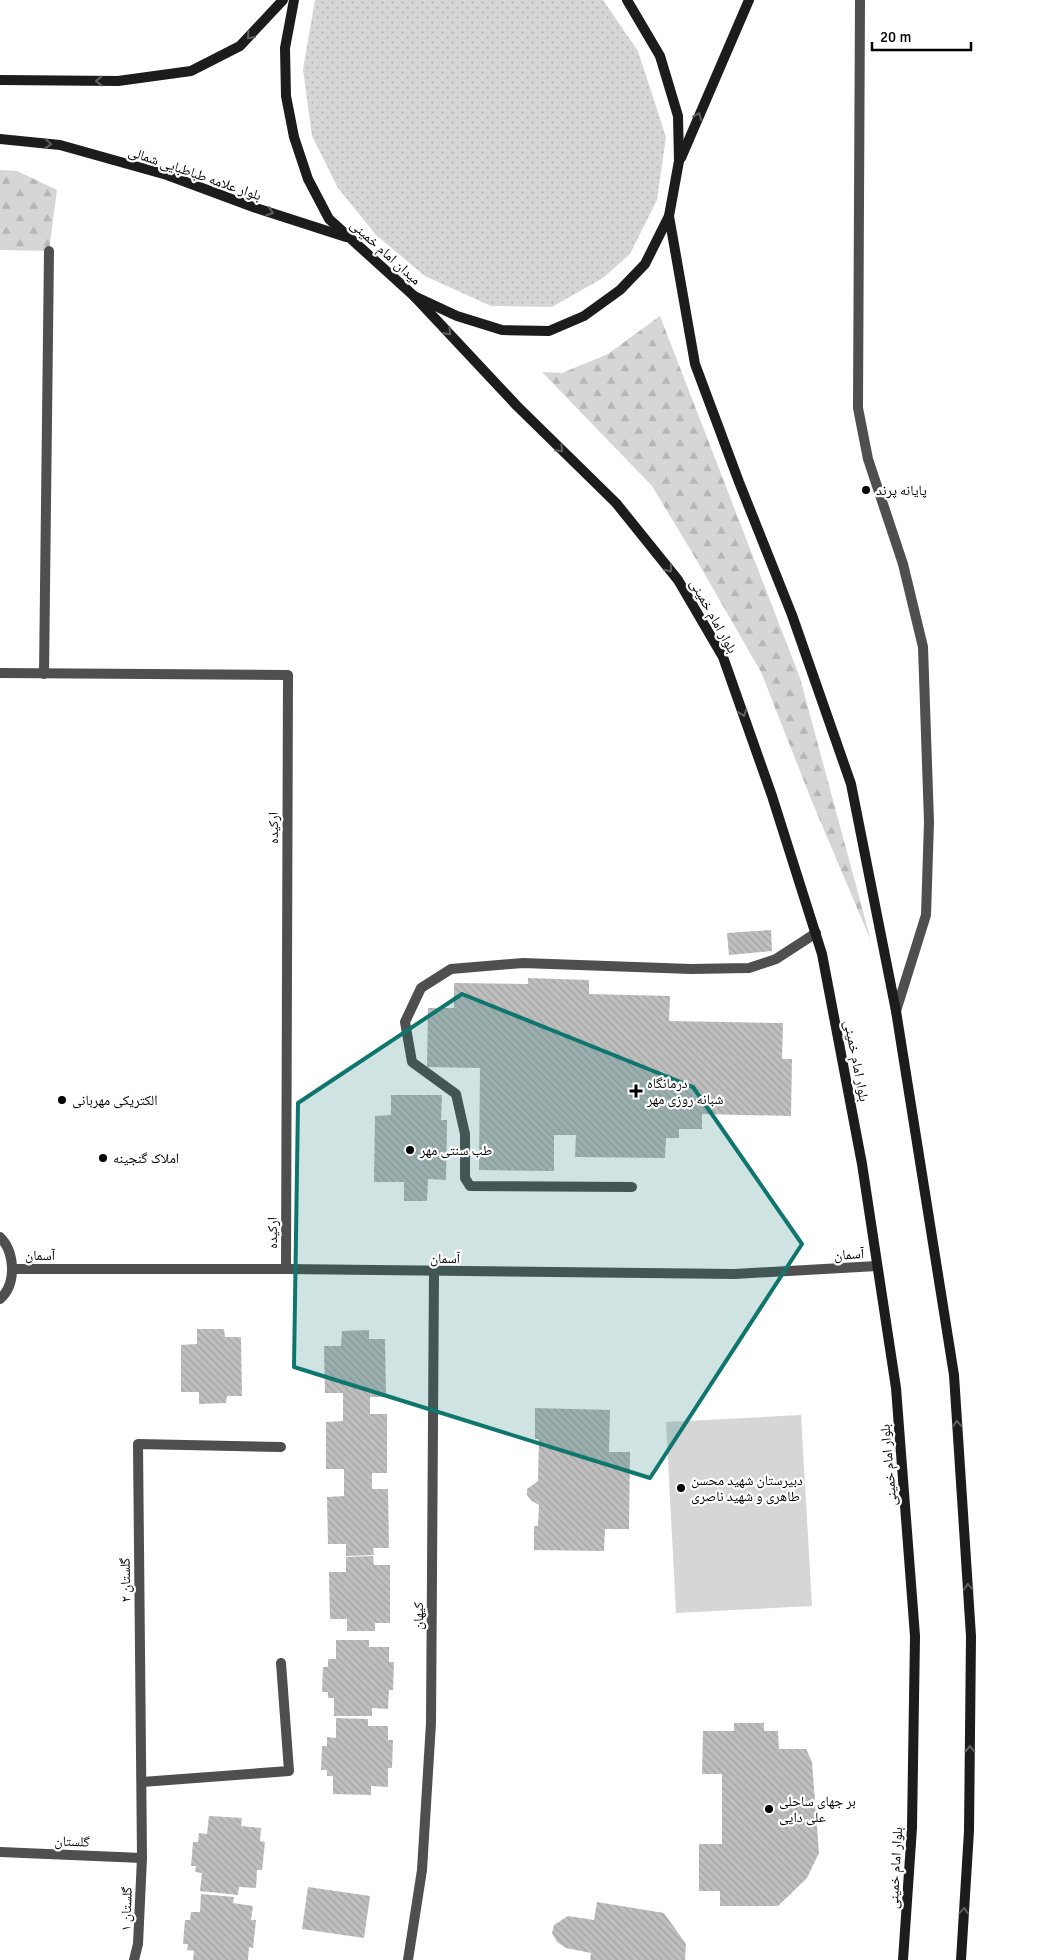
<svg xmlns="http://www.w3.org/2000/svg" width="1052" height="1960" font-family="Signika,'Noto Naskh Arabic',sans-serif">
<style>
.grass{fill:url(#grass-dots)}
.forest{fill:url(#forest-firs)}
.garden{fill:#d6d6d6}
.building{fill:url(#building-back-hatch)}
.lines{fill:none;stroke-linecap:round;stroke-linejoin:round}
.service{stroke:#4f4f4f;stroke-width:10}
.minor{stroke:#4f4f4f;stroke-width:10}
.tertiary{stroke:#4f4f4f;stroke-width:10}
.secondary{stroke:#1c1c1c;stroke-width:10}
.oneway{stroke:#606060}
.marked{fill:#0f766e;fill-opacity:0.2;stroke:#0f766e;stroke-width:4;stroke-linejoin:round}
.poi-dot{fill:#000;stroke:#fff;stroke-width:2}
.labels{text-anchor:middle;stroke-width:4.5;stroke-linejoin:round;paint-order:stroke}
.street-label{font-size:14px;fill:#000;stroke:#fff}
.poi-label{font-size:14px;fill:#000;stroke:#fff;text-anchor:start}
</style>
<defs>
<pattern id="grass-dots" width="8" height="8" patternUnits="userSpaceOnUse" patternTransform="scale(1.25)"><rect width="8" height="8" fill="#d6d6d6"/><path d="M2 2h.1M6 6h.1" fill="none" stroke="#b6b6b6" stroke-width="1.8" stroke-linecap="round"/></pattern>
<pattern id="forest-firs" width="22" height="20" patternUnits="userSpaceOnUse" patternTransform="scale(1.25)"><rect width="22" height="20" fill="#d6d6d6"/><path d="M5 1l3.5 6h-7zM16 11l3.5 6h-7z" fill="#b6b6b6"/></pattern>
<pattern id="building-back-hatch" width="6" height="6" patternUnits="userSpaceOnUse" patternTransform="scale(1.25)"><rect width="6" height="6" fill="#bfbfbf"/><path d="M-1 5l2 2M0 0l6 6M5-1l2 2" fill="none" stroke="#a2a2a2"/></pattern>
</defs>
<rect width="100%" height="100%" fill="#fff"/>
<polygon class="grass" points="315,0 603,0 638,51 666,137 657,200 630,254 603,278 552,307 491,306 425,276 376,235 338,188 312,136 303,69"/>
<g class="forest">
<polygon points="0,170 17,171 57,190 49,251 0,250"/>
<polygon points="660,316 800,678 871,941 813,804 761,672 696,559 652,486 542,372 562,373 608,354"/>
</g>
<polygon class="garden" points="801,1415 812,1606 676,1613 666,1422"/>
<g class="building">
<polygon points="771,930 772,951 729,955 727,933"/>
<polygon points="528,978 589,980 589,994 670,996 669,1021 783,1023 782,1059 792,1059 791,1116 702,1114 702,1129 679,1129 679,1138 666,1138 665,1158 575,1157 576,1135 554,1135 554,1171 479,1170 480,1068 427,1067 428,1008 454,1008 454,983 528,984"/>
<polygon points="391,1095 442,1095 441,1120 447,1120 446,1180 428,1179 427,1201 404,1201 404,1182 374,1182 375,1116 391,1115"/>
<polygon points="197,1329 224,1329 225,1337 241,1337 242,1396 227,1396 226,1403 199,1404 199,1392 181,1392 181,1345 197,1344"/>
<polygon points="369,1330 369,1339 385,1339 386,1397 370,1397 370,1414 387,1414 387,1473 372,1473 372,1489 388,1489 389,1548 373,1548 374,1555 346,1556 346,1544 328,1544 327,1497 344,1496 344,1469 326,1469 326,1422 343,1421 343,1393 325,1393 324,1346 341,1346 342,1331"/>
<polygon points="535,1408 610,1410 609,1452 630,1452 629,1529 605,1529 604,1551 534,1550 534,1526 538,1526 539,1505 532,1501 527,1495 527,1489 538,1481 539,1439 535,1439"/>
<polygon points="373,1556 374,1565 390,1565 390,1623 375,1623 375,1631 347,1631 347,1619 330,1619 329,1572 346,1572 346,1557"/>
<polygon points="336,1640 369,1640 369,1647 389,1647 389,1662 394,1662 393,1690 389,1690 388,1709 372,1708 372,1716 334,1716 334,1698 328,1698 328,1692 322,1692 323,1667 328,1667 328,1659 336,1659"/>
<polygon points="336,1718 368,1719 368,1726 388,1726 388,1740 393,1740 392,1768 388,1768 388,1787 371,1786 371,1795 333,1794 333,1776 327,1776 327,1770 321,1770 322,1746 327,1746 327,1737 336,1738"/>
<polygon points="734,1723 764,1723 764,1731 778,1731 779,1749 806,1749 812,1762 819,1853 807,1878 778,1906 720,1906 720,1891 699,1891 699,1844 722,1844 722,1774 702,1774 703,1731 734,1731"/>
<polygon points="209,1816 242,1818 241,1826 261,1828 260,1841 265,1842 262,1870 257,1870 256,1888 239,1887 238,1895 200,1891 202,1873 195,1872 196,1866 191,1866 193,1842 198,1842 199,1833 207,1834"/>
<polygon points="308,1887 370,1896 364,1938 302,1929"/>
<polygon points="201,1894 234,1897 233,1903 253,1906 251,1920 256,1920 253,1948 249,1947 248,1960 193,1960 194,1951 187,1950 188,1944 183,1944 185,1920 190,1920 191,1912 200,1912"/>
<polygon points="597,1902 664,1913 686,1944 685,1960 590,1960 591,1953 566,1948 557,1942 552,1933 554,1925 568,1916 594,1920"/>
</g>
<g class="lines">
<g class="service">
<polyline points="860,0 858,408 868,459 903,564 923,647 929,822 926,915 896,1011"/>
<polyline points="632,1187 470,1186 465,1178 465,1134 456,1094 412,1062 405,1022 421,988 451,969 523,963 691,969 749,968 776,959 816,933"/>
</g>
<g class="minor">
<polyline points="0,673 288,675 286,1269"/>
<polyline points="44,674 49,251"/>
<polyline points="142,1782 289,1771 281,1663"/>
<polyline points="0,1852 142,1858"/>
<polyline points="134,1960 138,1944 142,1858 138,1444 281,1447"/>
<polyline points="408,1960 422,1870 431,1723 434,1272"/>
</g>
<g class="tertiary">
<path d="M 0,1237 C 15,1252 17,1284 0,1299"/>
<polyline points="13,1269 286,1269 735,1274 877,1266"/>
</g>
<g class="secondary">
<polyline points="294,0 285,48 286,96 294,137 308,179 329,219 414,296 457,316 502,330 549,331 584,316 620,290 645,264 669,216 679,161 678,116 660,56 627,0"/>
<polyline points="0,80 118,81 191,71 240,46 283,0"/>
<polyline points="0,139 60,145 167,175 256,208 346,237"/>
<polyline points="681,158 749,0"/>
<polyline points="669,216 695,364 739,482 792,615 851,784 896,1011 954,1375 971,1636 969,1831 961,1960"/>
<polyline points="414,296 517,406 616,503 678,580 723,657 772,796 822,954 862,1164 896,1388 915,1636 912,1828 903,1960"/>
</g>
</g>
<defs><path id="oneway-chevron" d="M-2-3.5L2.5 0L-2 3.5" fill="none" stroke-width="1.6" stroke-linecap="round" stroke-linejoin="round" transform="scale(1.25)"/></defs>
<g class="oneway">
<use href="#oneway-chevron" transform="translate(250 36) rotate(132)"/>
<use href="#oneway-chevron" transform="translate(99 81) rotate(-180)"/>
<use href="#oneway-chevron" transform="translate(698 116) rotate(-67)"/>
<use href="#oneway-chevron" transform="translate(48 144) rotate(6)"/>
<use href="#oneway-chevron" transform="translate(270 212) rotate(18)"/>
<use href="#oneway-chevron" transform="translate(448 332) rotate(47)"/>
<use href="#oneway-chevron" transform="translate(560 449) rotate(45)"/>
<use href="#oneway-chevron" transform="translate(669 569) rotate(51)"/>
<use href="#oneway-chevron" transform="translate(743 713) rotate(71)"/>
<use href="#oneway-chevron" transform="translate(957 1424) rotate(-94)"/>
<use href="#oneway-chevron" transform="translate(968 1587) rotate(-94)"/>
<use href="#oneway-chevron" transform="translate(970 1749) rotate(-89)"/>
<use href="#oneway-chevron" transform="translate(964 1911) rotate(-86)"/>
</g>
<path class="marked" d="M 462,994 L 693,1087 L 802,1244 L 650,1478 L 294,1367 L 298,1103 Z"/>
<g class="poi-dot">
<circle cx="866" cy="490" r="5"/>
<path d="M633.5 1083.5h5v5h5v5h-5v5h-5v-5h-5v-5h5z"/>
<circle cx="62" cy="1100" r="5"/>
<circle cx="410" cy="1150" r="5"/>
<circle cx="103" cy="1158" r="5"/>
<circle cx="681" cy="1488" r="5"/>
<circle cx="769" cy="1809" r="5"/>
</g>
<g class="labels">
<g class="street-label">
<text transform="translate(195 173) rotate(19)" y="5">بلوار علامه طباطبایی شمالی</text>
<text transform="translate(386 252) rotate(42)" y="5">میدان امام خمینی</text>
<text transform="translate(714 616) rotate(61)" y="5">بلوار امام خمینی</text>
<text transform="translate(273 828) rotate(-90)" y="5">ارکیده</text>
<text transform="translate(857 1061) rotate(79)" y="5">بلوار امام خمینی</text>
<text transform="translate(272 1233) rotate(-90)" y="5">ارکیده</text>
<text transform="translate(849 1254) rotate(-3)" y="5">آسمان</text>
<text x="40" y="1260">آسمان</text>
<text transform="translate(445 1258) rotate(1)" y="5">آسمان</text>
<text transform="translate(888 1465) rotate(-95)" y="5">بلوار امام خمینی</text>
<text transform="translate(125 1580) rotate(-91)" y="5">گلستان ۲</text>
<text transform="translate(418 1616) rotate(-90)" y="5">کیهان</text>
<text transform="translate(72 1841) rotate(2)" y="5">گلستان</text>
<text transform="translate(895 1868) rotate(-87)" y="5">بلوار امام خمینی</text>
<text transform="translate(126 1909) rotate(-88)" y="5">گلستان ۱</text>
</g>
<g class="poi-label">
<text x="876" y="495">پایانه پرند</text>
<text x="647" y="1088">درمانگاه<tspan x="647" dy="16">شبانه روزی مهر</tspan></text>
<text x="72" y="1105">الکتریکی مهربانی</text>
<text x="420" y="1155">طب سنتی مهر</text>
<text x="113" y="1163">املاک گنجینه</text>
<text x="691" y="1485">دبیرستان شهید محسن<tspan x="691" dy="16">طاهری و شهید ناصری</tspan></text>
<text x="779" y="1806">بر جهای ساحلی<tspan x="779" dy="16">علی دایی</tspan></text>
</g>
</g>
<path d="M872 42v8h99v-8" fill="none" stroke="#000000" stroke-width="2.5"/>
<text x="880" y="42" font-size="15" fill="#000000" stroke="#ffffff" stroke-width="4" paint-order="stroke">20 m</text>
</svg>
